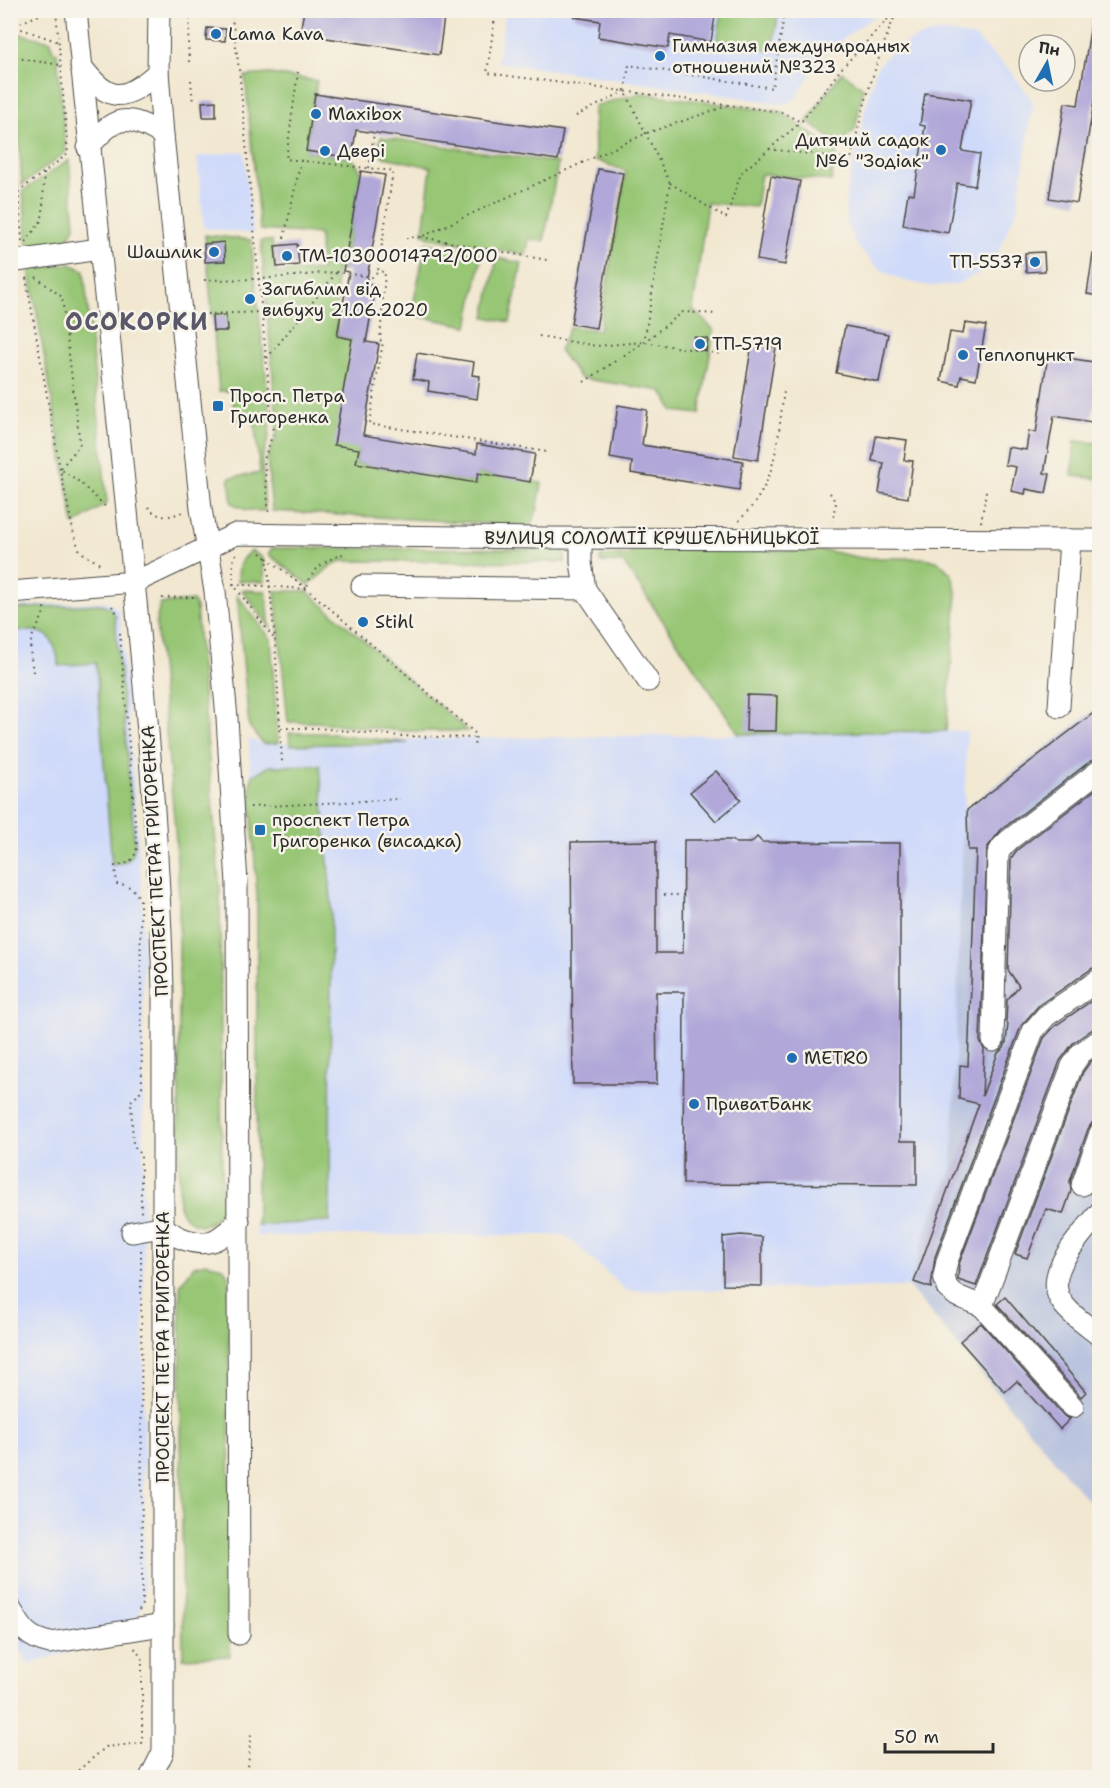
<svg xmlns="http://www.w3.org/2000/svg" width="1110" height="1788" font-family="'Shantell Sans',sans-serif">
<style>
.built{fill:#cfdafa}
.industrial{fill:#bac4de}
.green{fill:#97c674;stroke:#617850;stroke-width:1.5}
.building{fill:#b1a8d9}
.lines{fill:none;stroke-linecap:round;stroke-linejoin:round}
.minor-casing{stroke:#494744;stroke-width:23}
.path{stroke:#494744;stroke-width:2;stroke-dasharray:1.5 4.5;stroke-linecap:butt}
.minor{stroke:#fff;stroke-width:21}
.poi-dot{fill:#1f6fb2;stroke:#f7f3e8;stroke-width:2}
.labels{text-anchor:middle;stroke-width:5;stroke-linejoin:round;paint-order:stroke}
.poi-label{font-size:18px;fill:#2b2b2b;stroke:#f7f3e8;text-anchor:start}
.street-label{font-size:18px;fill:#2b2b2b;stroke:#f7f3e8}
.district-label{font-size:24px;font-weight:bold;letter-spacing:1.5px;fill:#5a5768;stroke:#f7f3e8}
</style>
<rect width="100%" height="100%" fill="#f7f3e8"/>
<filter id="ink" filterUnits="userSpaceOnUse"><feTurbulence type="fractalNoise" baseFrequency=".0167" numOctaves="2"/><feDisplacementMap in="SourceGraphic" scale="12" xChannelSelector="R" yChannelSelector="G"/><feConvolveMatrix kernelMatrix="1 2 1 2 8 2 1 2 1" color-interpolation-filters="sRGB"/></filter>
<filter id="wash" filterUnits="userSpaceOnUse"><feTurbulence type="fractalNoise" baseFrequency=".008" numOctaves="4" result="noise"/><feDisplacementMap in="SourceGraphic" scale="24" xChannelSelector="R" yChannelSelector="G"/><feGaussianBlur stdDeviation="1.35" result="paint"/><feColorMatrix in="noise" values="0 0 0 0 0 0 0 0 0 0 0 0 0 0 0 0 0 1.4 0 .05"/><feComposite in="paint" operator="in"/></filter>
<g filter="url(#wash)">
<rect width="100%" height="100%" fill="#f2e8d1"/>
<g class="built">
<polygon points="506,11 881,11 826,51 794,100 786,104 497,62"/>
<polygon points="942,31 975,37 1013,74 1033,102 1017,209 993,263 977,274 954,285 929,286 904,281 878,268 857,246 846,223 846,197 867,101 877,67 893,49 916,38"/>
<polygon points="244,151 253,234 204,228 197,157"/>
<polygon points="106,601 114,605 120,613 143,903 144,1599 139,1615 113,1639 29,1664 10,1632 10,607"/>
<polygon points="967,731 952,1168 929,1221 909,1287 627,1291 565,1235 256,1236 257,896 249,739 263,744 372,740"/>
</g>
<polygon class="industrial" points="1099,707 1099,1514 909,1287 929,1221 952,1168 963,810"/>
<g class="green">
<polygon points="722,11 779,11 772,51 717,41"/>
<polygon points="12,32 51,41 53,51 57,52 66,152 22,185"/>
<polygon points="842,72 863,88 855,130 842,141 834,141 807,121"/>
<polygon points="270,74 317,81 306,151 352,158 361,171 343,271 336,269 337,336 352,340 359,449 356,463 476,483 478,473 542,483 537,511 530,526 272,511 267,459 277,434 276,412 261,241 272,241 276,273 321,270 319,234 260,230 245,76"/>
<polygon points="641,93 781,112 837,152 831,181 761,174 756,207 707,203 693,310 714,330 700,414 673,411 662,391 580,378 559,350 570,327 599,330 626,171 595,160 594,106"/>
<polygon points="381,137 558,163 544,241 529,239 526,255 431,238 423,233 431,167 384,157 378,153"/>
<path d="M 69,160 L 75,226 C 68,248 47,244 28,246 L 23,191 Z"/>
<polygon points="205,235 251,240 270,414 269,436 262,459 265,511 246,510 232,503 229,478 260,473 254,418 235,420 232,391 219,391"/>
<polygon points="426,243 482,254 468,326 411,315"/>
<polygon points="497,258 522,263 510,322 485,317"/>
<polygon points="70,264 84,270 107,503 74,525 29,269"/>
<polygon points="1075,441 1099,443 1099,479 1072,476"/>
<polygon points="272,548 565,549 565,562 342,561 332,565 309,585 268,554"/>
<polygon points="635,549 828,551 862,558 925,558 939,562 952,575 957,594 946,731 739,734 624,563 600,562 600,557 628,555"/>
<path d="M 252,551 L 263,558 L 265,582 L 238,581 C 238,567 239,558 252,551 Z"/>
<polygon points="242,590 266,591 270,627"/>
<polygon points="275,591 307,591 468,731 403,731 316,722 288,722"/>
<polygon points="237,595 271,639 278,743 263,744 249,726"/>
<path d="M 193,601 L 196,608 L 220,891 L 222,1206 C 214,1232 188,1230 179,1206 L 179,898 L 175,828 L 156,622 L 160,604 Z"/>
<path d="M 98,604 C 107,604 112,608 115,617 L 135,845 C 133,860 126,863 112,865 L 96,663 L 59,666 C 54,629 43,630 11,631 L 11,609 Z"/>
<polygon points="289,733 325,733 408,743 290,745"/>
<polygon points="320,765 331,899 330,1222 257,1225 257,896 250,786 253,775 270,766"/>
<polygon points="205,1263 223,1267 229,1277 230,1656 183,1658 180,1285 194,1266"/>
</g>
<g id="blocks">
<g class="building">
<polygon points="304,10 445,10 439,55 300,34"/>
<polygon points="575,10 716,10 711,42 670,35 668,48 598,37 600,21 574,17"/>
<polygon points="1093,12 1100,13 1100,102 1094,101 1077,203 1049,198 1065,103 1078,105"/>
<polygon points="207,28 226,29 225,41 206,40"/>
<polygon points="925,93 971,100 962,151 980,154 975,186 957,183 948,233 903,225 908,193 914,194 925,126 920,125"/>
<polygon points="315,94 563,131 558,160 356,130 352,158 306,151"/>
<polygon points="216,101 216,117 203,117 202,102"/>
<polygon points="598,169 623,173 596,328 571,324"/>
<polygon points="361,171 385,175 366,284 376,286 366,342 379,344 363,435 476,454 477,444 535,454 530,482 478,473 476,483 356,463 359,449 334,445 352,339 337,336 349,272 343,271"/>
<polygon points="771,176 800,181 785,265 757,260"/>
<polygon points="224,242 225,261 205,262 204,244"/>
<polygon points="297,244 299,265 277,267 275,246"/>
<polygon points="1044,252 1045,271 1026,272 1025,253"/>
<polygon points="1093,254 1100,255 1100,296 1087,294"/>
<polygon points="226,315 227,331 213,331 212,316"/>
<polygon points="965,323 986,326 976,379 961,376 959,385 941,381 950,332 963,334"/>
<polygon points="845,326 888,334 879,382 836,373"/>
<polygon points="694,337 708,339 706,351 693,348"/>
<polygon points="752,343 776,347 758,460 734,456"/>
<polygon points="417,353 474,362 472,375 480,376 477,399 428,391 429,382 413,379"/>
<polygon points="1048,355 1100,363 1100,406 1094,406 1092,422 1054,416 1044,473 1050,474 1046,493 1026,489 1025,494 1011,491 1016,467 1005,465 1008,447 1026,450 1029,431 1036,433"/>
<polygon points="618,405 647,410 642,445 743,461 739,490 631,473 632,462 610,458"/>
<polygon points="876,436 907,440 904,460 913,461 908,498 879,493 884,463 872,461"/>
<polygon points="747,695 777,696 776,731 746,731"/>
<polygon points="1100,708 1100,757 1092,760 1001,830 987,848 980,1041 984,1049 982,1096 998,1053 1004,1048 1006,1042 1008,1024 1006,1021 1007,1000 1019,986 1008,970 1011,858 1017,850 1100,786 1100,966 1093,968 1039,1005 1021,1026 935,1257 931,1288 914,1282 979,1104 959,1099 960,1065 968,1066 976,850 968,850 967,810"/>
<polygon points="716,771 741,800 716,821 690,792"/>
<polygon points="757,837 762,842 900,843 900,1141 917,1141 917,1185 683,1184 684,992 656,992 657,1084 573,1084 571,842 656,841 656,953 683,953 684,840 732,840 736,843 751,843"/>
<polygon points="1100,995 1100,1027 1093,1029 1073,1043 1060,1061 976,1286 958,1280 959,1264 1044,1038 1055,1026"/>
<polygon points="1100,1056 1100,1121 1092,1123 1088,1129 1070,1181 1071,1191 1063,1214 1046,1209 1027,1258 1015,1254 1083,1072 1090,1062"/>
<polygon points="741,1235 762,1237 762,1286 723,1285 723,1237"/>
<polygon points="1005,1297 1086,1392 1081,1397 997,1304"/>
<polygon points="981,1323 1064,1416 1070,1419 1060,1429 1017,1381 1005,1392 960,1341"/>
</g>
</g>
</g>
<g filter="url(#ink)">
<use href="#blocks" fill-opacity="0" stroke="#494744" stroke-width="1.5"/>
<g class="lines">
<defs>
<g id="minor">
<path d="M 76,10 C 90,151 104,292 119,433 C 138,618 158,804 163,990 L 163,1752 L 150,1778"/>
<polyline points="159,10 158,72 163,135 201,509 215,591 227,718 237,884 239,1634"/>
<path d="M 81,66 C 109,103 123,103 158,72"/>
<path d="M 88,148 C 115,115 126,113 163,135"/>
<polyline points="10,262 99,249"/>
<polyline points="581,538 581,562 585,589 648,681"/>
<polyline points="362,586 585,589"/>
<polyline points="10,592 135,582 236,534 541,538 1100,540"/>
<polyline points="1059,707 1070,540"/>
<polyline points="993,1041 998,854 1002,847 1009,840 1100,770"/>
<polyline points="1082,1185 1100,1133"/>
<path d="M 1100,1212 C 1081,1236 1039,1275 1064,1305 C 1073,1317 1088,1326 1100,1336"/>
<path d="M 132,1232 C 142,1231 157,1226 165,1229 C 170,1231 175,1236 181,1238 C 208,1249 220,1240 239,1221"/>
<polyline points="982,1306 1072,1066 1081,1053 1100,1040"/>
<polyline points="1073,1407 982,1306 957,1296 947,1288 944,1276 947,1261 1033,1031 1046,1016 1100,979"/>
<path d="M 10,1608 C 21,1627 26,1638 50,1643 L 163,1625"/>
</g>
</defs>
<use href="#minor" class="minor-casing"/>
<g class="path">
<polyline points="231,10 239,69 273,433 264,460 269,515"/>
<polyline points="496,10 487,73 781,112 801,122 841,69 896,10"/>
<polyline points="10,25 59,42"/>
<polyline points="15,25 51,10"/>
<polyline points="10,57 61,65"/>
<polyline points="189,62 188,41 191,10"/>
<polyline points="298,72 286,159 393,171 378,271 385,272 380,340 383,342 369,424 548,452"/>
<polyline points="191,80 193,104"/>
<polyline points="10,84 22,242"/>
<polyline points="576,116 625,91"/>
<path d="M 769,149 L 851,159 C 862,109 876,61 896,13"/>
<polyline points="369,168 374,133"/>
<polyline points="670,183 726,218 741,173 801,122"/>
<polyline points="18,192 68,154 56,10"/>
<polyline points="421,237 547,260"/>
<polyline points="284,238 301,161"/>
<polyline points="406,238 421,237 647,133 727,106"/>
<polyline points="26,242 41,221 43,213 44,173"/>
<polyline points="36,277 62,297 80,445 60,469 77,480 108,509"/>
<polyline points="26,278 60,469 74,535 79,549 84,554 103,566"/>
<polyline points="204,280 260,279 337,272 372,277 378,271"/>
<polyline points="207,314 262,312"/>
<polyline points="539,336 596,346 644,342 721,354"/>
<polyline points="644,342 683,312 717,314"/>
<polyline points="267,358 337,272"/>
<polyline points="584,382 644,342 670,183 625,91 629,65 772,88 785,10"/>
<polyline points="830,493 836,503 832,521"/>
<path d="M 148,507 C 159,519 168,518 182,512"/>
<path d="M 739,521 C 745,514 752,507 757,499 C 778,469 779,426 784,391"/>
<polyline points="981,522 986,492 982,488"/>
<polyline points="261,553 267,558 275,640 282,762"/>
<polyline points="236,554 233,561 233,584 275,640"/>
<path d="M 267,558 L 307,589 C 308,571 327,559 343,554"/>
<polyline points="233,584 307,589 476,734 474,746"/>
<polyline points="162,598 195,597"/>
<polyline points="112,606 119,616"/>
<path d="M 120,633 L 137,846 C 136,859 128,865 115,866 L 117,884 C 129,884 135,890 140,900 L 142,1087 L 139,1094 L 131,1101 L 133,1144 L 141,1156 L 141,1213"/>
<path d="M 33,672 C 32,663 29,652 31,642 C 33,629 45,620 44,606"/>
<polyline points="281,728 317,728 401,736 475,738"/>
<polyline points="250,807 400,799"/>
<polyline points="664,895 684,895"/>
<polyline points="139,1611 142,1604 141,1249"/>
<polyline points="69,1778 106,1747 142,1743 142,1659 134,1647"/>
<polyline points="247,1778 251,1733"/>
</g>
<use href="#minor" class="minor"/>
</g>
</g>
<g class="poi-dot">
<circle cx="216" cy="34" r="6"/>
<circle cx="660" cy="56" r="6"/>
<circle cx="316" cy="114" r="6"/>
<circle cx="941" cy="150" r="6"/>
<circle cx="325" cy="151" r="6"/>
<circle cx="214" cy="252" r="6"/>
<circle cx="287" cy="256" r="6"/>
<circle cx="1035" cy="262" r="6"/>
<circle cx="250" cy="299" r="6"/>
<circle cx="700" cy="344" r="6"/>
<circle cx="963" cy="355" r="6"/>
<rect x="212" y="400" width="12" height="12" rx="3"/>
<circle cx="363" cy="622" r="6"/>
<rect x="254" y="824" width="12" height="12" rx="3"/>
<circle cx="792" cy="1058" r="6"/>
<circle cx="694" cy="1104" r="6"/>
</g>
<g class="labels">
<g class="poi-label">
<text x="228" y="40">Lama Kava</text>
<text x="672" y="52">Гимназия международных<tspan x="672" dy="21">отношений №323</tspan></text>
<text x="328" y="120">Maxibox</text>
<text x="929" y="146" text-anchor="end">Дитячий садок<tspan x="929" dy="21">№6 "Зодіак"</tspan></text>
<text x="337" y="157">Двері</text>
<text x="202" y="258" text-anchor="end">Шашлик</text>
<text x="299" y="262">ТМ-10300014792/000</text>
<text x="1023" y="268" text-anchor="end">ТП-5537</text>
<text x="262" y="295">Загиблим від<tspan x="262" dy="21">вибуху 21.06.2020</tspan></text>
<text x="712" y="350">ТП-5719</text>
<text x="975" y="361">Теплопункт</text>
<text x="230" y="402">Просп. Петра<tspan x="230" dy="21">Григоренка</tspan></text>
<text x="375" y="628">Stihl</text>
<text x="272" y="826">проспект Петра<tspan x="272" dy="21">Григоренка (висадка)</tspan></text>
<text x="804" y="1064">METRO</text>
<text x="706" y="1110">ПриватБанк</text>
</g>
<g class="street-label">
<text x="652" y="544">ВУЛИЦЯ СОЛОМІЇ КРУШЕЛЬНИЦЬКОЇ</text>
<text transform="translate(155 861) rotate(-93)" y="6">ПРОСПЕКТ ПЕТРА ГРИГОРЕНКА</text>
<text transform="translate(163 1347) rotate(-90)" y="6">ПРОСПЕКТ ПЕТРА ГРИГОРЕНКА</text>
</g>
<g class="district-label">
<text x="137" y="330">ОСОКОРКИ</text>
</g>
</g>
<rect width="1110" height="1788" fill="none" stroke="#f7f3e8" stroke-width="36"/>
<g transform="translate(1047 63) rotate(9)"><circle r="28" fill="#f7f3e8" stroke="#a5a39c" stroke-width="1.5"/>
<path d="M0-4.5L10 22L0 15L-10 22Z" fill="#1f6fb2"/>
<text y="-9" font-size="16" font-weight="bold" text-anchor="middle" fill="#2b2b2b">Пн</text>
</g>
<path d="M885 1743v9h108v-9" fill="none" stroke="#2b2b2b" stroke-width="3"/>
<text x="894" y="1743" font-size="18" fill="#2b2b2b" stroke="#f7f3e8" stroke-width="4.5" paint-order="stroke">50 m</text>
</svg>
